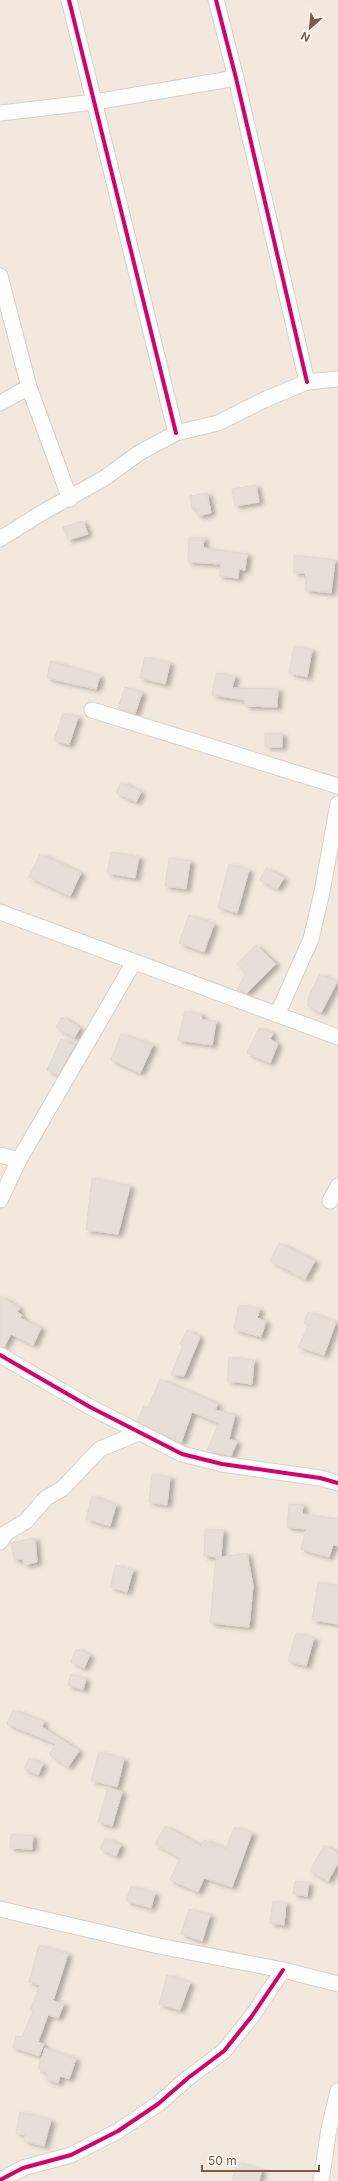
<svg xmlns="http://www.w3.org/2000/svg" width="338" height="2181" font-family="Inter,sans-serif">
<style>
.residential{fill:#f2e8de}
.building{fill:#e6ded7;stroke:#e2d8d2;filter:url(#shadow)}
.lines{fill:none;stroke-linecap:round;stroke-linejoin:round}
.minor-casing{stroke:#d7d1cb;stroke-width:17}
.minor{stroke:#fefefd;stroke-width:15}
.cycleway-casing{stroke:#fffaf3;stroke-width:6}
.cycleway{stroke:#d6006c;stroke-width:4}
</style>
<defs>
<filter id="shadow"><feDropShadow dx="4.5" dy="2.5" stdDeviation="2" flood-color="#0004"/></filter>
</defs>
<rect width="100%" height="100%" fill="#f9f5f0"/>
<rect class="residential" x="0" y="0" width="338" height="2181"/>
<g class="building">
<polygon points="256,485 259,502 235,506 232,489"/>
<polygon points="207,493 211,513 198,516 196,508 192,509 190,496"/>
<polygon points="83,521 88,534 68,540 63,527"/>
<polygon points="189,537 204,538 203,548 247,554 245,570 239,569 238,578 219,576 221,564 188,562"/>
<polygon points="294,555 335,560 331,593 305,590 306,573 294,573"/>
<polygon points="294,646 312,650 307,677 289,673"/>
<polygon points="145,657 170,663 165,684 140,678"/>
<polygon points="50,661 100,676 96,689 47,678"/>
<polygon points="216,673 235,676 232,688 278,689 277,707 245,706 245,700 212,695"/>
<polygon points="125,687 142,693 135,714 118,708"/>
<polygon points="63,713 78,717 69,745 54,740"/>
<polygon points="265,733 282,734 282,747 265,747"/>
<polygon points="121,782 141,792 136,802 116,793"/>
<polygon points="111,852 139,857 135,878 107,873"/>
<polygon points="40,854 81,873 70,896 29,877"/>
<polygon points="169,858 190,861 186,889 165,886"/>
<polygon points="229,864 249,870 237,913 218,907"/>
<polygon points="266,868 284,878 277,889 260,880"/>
<polygon points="189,915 214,924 204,952 179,943"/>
<polygon points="256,945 276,964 246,994 237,989 246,973 237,964"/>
<polygon points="320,974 337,982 321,1013 308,1006 309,995"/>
<polygon points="185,1011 201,1014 202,1020 216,1021 212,1045 178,1040"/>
<polygon points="62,1017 80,1028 74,1038 56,1027"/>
<polygon points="259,1028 273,1033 270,1039 278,1044 270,1063 247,1053"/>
<polygon points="121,1034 153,1045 140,1073 111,1060"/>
<polygon points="61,1039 75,1045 58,1075 47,1070"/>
<polygon points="92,1178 130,1186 118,1234 86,1230"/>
<polygon points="279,1243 315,1261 305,1279 270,1261"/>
<polygon points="0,1296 20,1308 17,1312 22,1315 20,1318 41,1328 33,1345 11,1334 4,1347 0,1346"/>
<polygon points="239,1305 260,1309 257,1318 266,1321 261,1337 234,1329"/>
<polygon points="308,1312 336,1322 324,1355 298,1347 309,1325 304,1323"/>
<polygon points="187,1330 200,1337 184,1376 171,1375 183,1345 180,1344"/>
<polygon points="229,1357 254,1360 252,1384 227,1381"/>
<polygon points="160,1379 218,1404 215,1410 235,1415 229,1439 237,1442 231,1456 207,1450 219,1423 192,1412 181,1443 137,1421 144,1406 148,1408"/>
<polygon points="152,1474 170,1477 167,1505 149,1502"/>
<polygon points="92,1496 116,1505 110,1526 86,1519"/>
<polygon points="289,1504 303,1505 302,1514 338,1519 338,1546 333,1545 329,1557 301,1549 306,1529 287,1527"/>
<polygon points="205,1529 223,1530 221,1557 204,1556"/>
<polygon points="35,1538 37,1562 24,1565 23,1559 14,1560 11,1543"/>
<polygon points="247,1553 253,1586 249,1627 210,1623 216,1558"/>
<polygon points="116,1565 133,1570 127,1592 110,1587"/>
<polygon points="318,1582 338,1586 338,1624 312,1620"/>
<polygon points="296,1633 314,1638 306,1666 288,1661"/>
<polygon points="76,1649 90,1655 84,1668 71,1662"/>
<polygon points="71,1674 86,1679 83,1690 68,1685"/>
<polygon points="13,1710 44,1722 42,1727 79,1751 68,1767 49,1754 56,1744 7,1724"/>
<polygon points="99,1752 124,1759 117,1787 91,1780"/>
<polygon points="29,1758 43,1764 38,1775 24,1769"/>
<polygon points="108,1787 122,1792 112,1826 98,1822"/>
<polygon points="165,1826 201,1846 204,1840 226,1849 234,1827 252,1833 232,1887 204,1878 198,1892 170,1880 180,1858 155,1844"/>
<polygon points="11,1834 33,1836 32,1849 10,1848"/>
<polygon points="105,1838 121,1845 116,1856 100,1849"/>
<polygon points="324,1845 338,1853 338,1863 328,1881 310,1871"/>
<polygon points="295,1881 309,1883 307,1896 293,1894"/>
<polygon points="131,1886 155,1893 151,1908 126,1901"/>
<polygon points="273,1901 286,1903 284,1925 270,1923"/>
<polygon points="189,1909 210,1915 202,1941 181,1934"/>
<polygon points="39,1945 68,1954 53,2001 64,2004 58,2018 48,2015 38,2042 44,2044 39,2056 13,2047 16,2036 22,2037 33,2011 30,2010 40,1985 29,1982"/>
<polygon points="167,1975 190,1983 180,2010 159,2004"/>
<polygon points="45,2048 76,2059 69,2079 60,2076 58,2083 46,2079 47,2073 38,2069"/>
<polygon points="20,2112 51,2120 44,2146 24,2141 25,2135 16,2133"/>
<polygon points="237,2162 262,2170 259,2181 232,2181"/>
</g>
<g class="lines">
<defs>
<g id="minor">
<polyline points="69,0 176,433"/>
<polyline points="216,0 236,78 307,382"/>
<polyline points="0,113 95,102 236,78"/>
<polyline points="0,276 29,387 70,499"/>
<polyline points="0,403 29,387"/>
<polyline points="0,539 43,512 103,479 139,453 176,433 218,423 266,399 307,382 338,379"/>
<polyline points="92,710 338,786"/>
<polyline points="0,912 338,1037"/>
<polyline points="277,1015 311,939 322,892 338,804"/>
<polyline points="0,1155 19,1160"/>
<polyline points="0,1200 19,1160 134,962"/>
<polyline points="330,1201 338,1186"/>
<polyline points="0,1355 90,1407 182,1454 222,1464 320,1478 338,1483"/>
<polyline points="0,1542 6,1533 26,1521 46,1498 62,1489 100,1449 139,1433"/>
<polyline points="0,1909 159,1946 283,1970 338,1984"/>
<polyline points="0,2180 23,2168 71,2155 118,2131 158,2104 188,2078 224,2051 252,2016 283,1970"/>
<polyline points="321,2181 329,2129 338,2091"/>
</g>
</defs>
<use href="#minor" class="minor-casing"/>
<use href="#minor" class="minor"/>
<defs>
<g id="cycleway">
<polyline points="69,0 176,433"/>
<polyline points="216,0 236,78 307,382"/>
<polyline points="0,1355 90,1407 182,1454 222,1464 320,1478 338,1483"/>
<polyline points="0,2180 23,2168 71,2155 118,2131 158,2104 188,2078 224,2051 252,2016 283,1970"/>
</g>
</defs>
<use href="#cycleway" class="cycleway-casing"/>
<use href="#cycleway" class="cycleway"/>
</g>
<g transform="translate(310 28) rotate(207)" stroke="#fffaf3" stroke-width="3" paint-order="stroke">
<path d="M0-3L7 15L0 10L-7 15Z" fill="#7a5c4d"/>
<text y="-6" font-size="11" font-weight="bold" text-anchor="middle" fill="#7a5c4d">N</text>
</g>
<path d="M202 2165v6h117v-6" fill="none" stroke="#7a5c4d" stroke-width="2"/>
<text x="208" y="2165" font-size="12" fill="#7a5c4d" stroke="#fffaf3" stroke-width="3" paint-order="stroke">50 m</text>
</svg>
